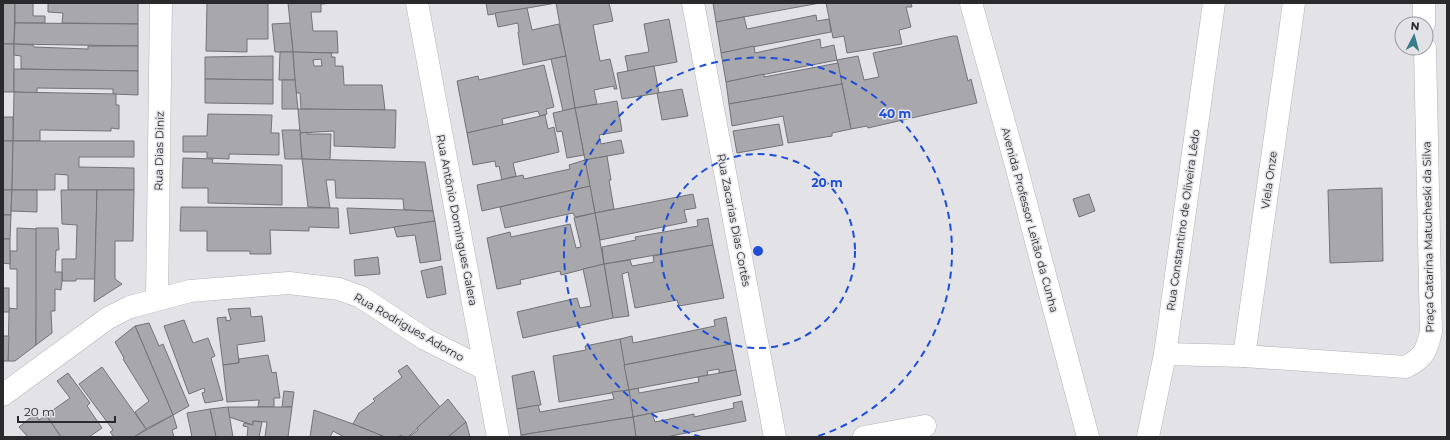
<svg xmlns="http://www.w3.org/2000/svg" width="1450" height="440" font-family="Montserrat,sans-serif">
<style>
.building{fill:#a7a7ac;stroke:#727277;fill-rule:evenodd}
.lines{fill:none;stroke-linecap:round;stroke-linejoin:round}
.minor-casing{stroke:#b3b3b8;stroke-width:23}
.minor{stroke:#fff;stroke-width:22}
.ring{fill:none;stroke:#1d4ed8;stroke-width:2;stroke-dasharray:7 5}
.labels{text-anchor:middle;stroke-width:3;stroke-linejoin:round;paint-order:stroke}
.street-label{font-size:11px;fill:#2a2a2c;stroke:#e2e2e7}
.centre{fill:#1d4ed8;stroke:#e2e2e7;stroke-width:2}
.ring-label{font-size:12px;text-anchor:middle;font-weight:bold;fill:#1d4ed8;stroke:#e2e2e7;stroke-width:3;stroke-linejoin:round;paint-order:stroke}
</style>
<rect width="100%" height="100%" fill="#e2e2e7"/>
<g class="building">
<polygon points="3,3 15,3 14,44 3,44"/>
<polygon points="15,3 33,3 33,16 45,16 45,23 15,23"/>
<polygon points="48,3 138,3 138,24 62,23 63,13 48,12"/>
<polygon points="207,3 268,3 268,39 247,39 247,52 206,51"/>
<polygon points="288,3 334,3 321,4 321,12 311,12 313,31 337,31 338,53 293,52"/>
<polygon points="486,3 556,3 488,15"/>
<polygon points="556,3 609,3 613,21 593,25 600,61 610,59 617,89 614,89 614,86 594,90 597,104 575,108"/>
<polygon points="713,3 820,3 716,22"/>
<polygon points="826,3 911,3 912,7 906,7 911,27 899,30 902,44 847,53 844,36 833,38"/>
<polygon points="527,8 532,30 559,24 566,56 523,65 518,32 519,32 518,23 498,27 495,13"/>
<polygon points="816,15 817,21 829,19 831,32 721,53 716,22 744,17 747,29"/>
<polygon points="669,19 677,62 628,71 625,56 649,52 644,24"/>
<polygon points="15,23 138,24 138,46 14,44"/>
<polygon points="290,23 293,52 275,52 272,24"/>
<polygon points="953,36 957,36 968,81 971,79 977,103 868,128 867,126 851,129 837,60 858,56 864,80 879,77 873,53"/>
<polygon points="820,39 821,48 834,45 837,60 726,82 721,53 754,46 755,53"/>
<rect x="3" y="44" width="11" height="48"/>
<polygon points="14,44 33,45 34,47 88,49 88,46 138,46 138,71 21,69 21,56 14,55"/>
<polygon points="280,52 293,52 295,80 279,80"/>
<path d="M 293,52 L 332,53 L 331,57 L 335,57 L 335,66 L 343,66 L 344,85 L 382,85 L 385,110 L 301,109 L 300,93 L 296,93 ZM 321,59 L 322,66 L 314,66 L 313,60 Z"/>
<polygon points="273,56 273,80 205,79 205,57"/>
<polygon points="566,56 575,108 563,111 551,59"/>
<polygon points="838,63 842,84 729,104 726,82 764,74 764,77"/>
<polygon points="544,65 554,107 546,109 547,114 540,116 538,111 502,119 503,125 467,133 457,81 478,76 479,80"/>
<polygon points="654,66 659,93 622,99 617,73"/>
<polygon points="14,69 138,71 138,95 113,94 113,89 37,88 37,93 14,92"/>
<polygon points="205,79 273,80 273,104 205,103"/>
<polygon points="282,80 295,80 298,109 282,109"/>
<polygon points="842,84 851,129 832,133 832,136 788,143 783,116 732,126 729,104"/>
<polygon points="682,89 688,116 662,120 657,93"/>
<polygon points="14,92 116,94 116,105 119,105 119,129 111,128 111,131 40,130 40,141 13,141"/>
<polygon points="617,101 622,131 599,135 601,144 621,140 624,153 585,160 575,108"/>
<polygon points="575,108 584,155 567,158 562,131 557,132 553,113"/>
<polygon points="298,109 396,110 395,148 334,146 334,131 300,133"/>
<polygon points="208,114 272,115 271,133 279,133 279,155 229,154 229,159 207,158 207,152 183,152 183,136 207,136"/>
<polygon points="545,115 548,129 554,127 559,152 513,163 516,176 502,180 499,166 496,167 495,161 473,165 467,133"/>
<rect x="3" y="117" width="10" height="24"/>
<polygon points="779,124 783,145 737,153 733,131"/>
<polygon points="282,130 300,130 302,159 285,159"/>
<polygon points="307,132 307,134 331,134 330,160 302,159 300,133"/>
<polygon points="3,141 13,141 12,190 3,190"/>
<polygon points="13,141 134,141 134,157 79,157 79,167 134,168 134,190 68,190 68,175 55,174 55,190 12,190"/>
<polygon points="607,156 611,180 609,180 614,209 595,213 585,160"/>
<polygon points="183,158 213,159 212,163 282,165 282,205 208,203 208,188 182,188"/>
<polygon points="302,159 425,162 433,211 404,210 403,199 336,198 335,180 326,180 330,208 308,207"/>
<polygon points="585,160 590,186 482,211 477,185 523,175 524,179 570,169 569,165"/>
<polygon points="590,186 595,213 575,217 573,213 505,228 500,207"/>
<polygon points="1382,188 1383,261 1330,263 1328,190"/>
<polygon points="3,190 12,190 11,215 3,215"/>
<polygon points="12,190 37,190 37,212 11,211"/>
<polygon points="61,190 97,190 95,279 76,279 76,281 62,281 62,259 76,259 77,225 62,224"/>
<polygon points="97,190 134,190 133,241 115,241 115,279 122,284 94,302"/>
<polygon points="693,194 696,208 684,210 687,222 600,240 595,213"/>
<polygon points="1089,194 1095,211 1079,217 1073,199"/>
<polygon points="181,207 338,208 339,228 309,227 309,231 270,230 271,254 250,254 250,251 207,251 207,231 180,231"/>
<polygon points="347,208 433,211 435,221 350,234"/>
<polygon points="595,213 604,264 561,275 560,271 520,280 521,284 497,289 487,238 510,232 511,237 570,224 576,248 581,247 574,218"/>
<polygon points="3,215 11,215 10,239 3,239"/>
<polygon points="708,218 713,245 604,264 602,247 636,240 635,237 698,226 697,220"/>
<polygon points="435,221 441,260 420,263 415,235 397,237 394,227"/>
<polygon points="17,228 37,229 36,345 15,361 8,361 9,308 17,309 17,269 10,269 10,251 17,251"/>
<polygon points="36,228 58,228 59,250 56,250 55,272 62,272 62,281 61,290 55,289 55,311 51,311 52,333 36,345"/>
<polygon points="3,239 10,239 10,264 3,263"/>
<polygon points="713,245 724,298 679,306 677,300 635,308 628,272 622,274 629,316 613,318 604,264 630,260 632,266 654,262 653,256"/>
<polygon points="378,257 380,274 355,276 354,260"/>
<polygon points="604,264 613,318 523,338 517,312 577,298 580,308 591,306 583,269"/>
<polygon points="442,266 446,294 427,298 421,271"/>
<rect x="3" y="288" width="6" height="24"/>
<polygon points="250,308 251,317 262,316 265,341 237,345 239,363 223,365 217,318 226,317 226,321 231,320 228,309"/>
<polygon points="726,317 731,344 624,365 620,339 632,336 633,343 715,326 714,320"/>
<polygon points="184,320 193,343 208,338 215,356 211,358 223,400 205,403 202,393 205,392 204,388 189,394 164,326"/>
<polygon points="149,323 159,346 163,344 189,406 173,415 135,326"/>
<polygon points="135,326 173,415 146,429 135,412 149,401 123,359 124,358 115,342"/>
<polygon points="3,336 9,336 8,361 3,361"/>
<polygon points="620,339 629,390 559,402 553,356 586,350 585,346"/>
<polygon points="731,344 736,370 719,373 719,369 707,371 708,375 629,390 624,365"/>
<polygon points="268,355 272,373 276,372 280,398 274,398 274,407 258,407 259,400 227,402 223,365 239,363 239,359"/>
<polygon points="407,365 440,407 408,437 403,437 401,435 398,437 385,437 353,424 359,413 375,401 373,399 402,377 398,371"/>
<polygon points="102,367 146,429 134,437 114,437 110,432 113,430 79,384"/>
<polygon points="736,370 741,395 633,417 629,390 638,388 639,393 699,382 698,377"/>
<polygon points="534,371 541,405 517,409 512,376"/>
<polygon points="68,373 90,403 87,406 102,428 89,437 61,437 46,415 70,398 57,381"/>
<polygon points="629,390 633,417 521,435 517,409 538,405 540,412 614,399 612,392"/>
<polygon points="284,391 294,392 292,407 282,407"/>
<polygon points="448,399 466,422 448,437 409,437 418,430 417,428"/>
<polygon points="742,401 746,421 666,437 636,437 633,417 652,413 655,422 694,414 694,417 734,408 733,403"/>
<polygon points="228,407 292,407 288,437 265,437 267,422 253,421 253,425 229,417"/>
<polygon points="228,407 233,437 216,437 210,409"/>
<polygon points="210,409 216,437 192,437 187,413"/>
<polygon points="314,410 353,424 385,437 344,437 333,431 330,437 310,437"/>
<polygon points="35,414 39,420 46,415 61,437 28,437 19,427"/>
<polygon points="173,415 177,428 172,430 174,437 134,437"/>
<polygon points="633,417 636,437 521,437 521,435"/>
<polygon points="253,421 262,422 259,437 261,437 247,437 248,427 243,426 244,423 253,425"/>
<polygon points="466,422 470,437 448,437"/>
</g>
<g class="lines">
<defs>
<g id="minor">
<polyline points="417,3 498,437"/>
<polyline points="693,3 775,437"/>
<polyline points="971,3 1014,158 1088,437"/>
<polyline points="1424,3 1424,24"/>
<polyline points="157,299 161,3"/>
<path d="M 1165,354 L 1244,356 L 1406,367 C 1424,357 1426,352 1431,332 L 1425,48"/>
<polyline points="1244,356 1294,3"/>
<polyline points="3,395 108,318 130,307 190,291 289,283 339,289 361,297 425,339 485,369"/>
<polyline points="864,437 925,426"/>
<polyline points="1148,437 1165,354 1214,3"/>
</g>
</defs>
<use href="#minor" class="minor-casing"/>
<use href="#minor" class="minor"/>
</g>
<g class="ring">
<circle cx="758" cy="251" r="97"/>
<path d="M701 437A194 194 0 1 1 815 437"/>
</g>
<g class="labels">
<g class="street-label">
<text transform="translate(159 151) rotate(-89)" y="4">Rua Dias Diniz</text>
<text transform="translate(1269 180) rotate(-82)" y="4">Viela Onze</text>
<text transform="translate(457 220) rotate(79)" y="4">Rua Antônio Domingues Galera</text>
<text transform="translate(734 220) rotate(79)" y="4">Rua Zacarias Dias Cortês</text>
<text transform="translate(1030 220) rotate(75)" y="4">Avenida Professor Leitão da Cunha</text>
<text transform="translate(1183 220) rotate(-82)" y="4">Rua Constantino de Oliveira Lêdo</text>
<text transform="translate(1428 237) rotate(-91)" y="4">Praça Catarina Matucheski da Silva</text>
<text transform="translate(409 327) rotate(30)" y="4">Rua Rodrigues Adorno</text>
</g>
</g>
<circle cx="758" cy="251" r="6" class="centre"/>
<g class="ring-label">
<text x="895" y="118">40 m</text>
<text x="827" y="187">20 m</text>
</g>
<rect width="1450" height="440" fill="none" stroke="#2a2a2c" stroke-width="8"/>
<g transform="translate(1414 36) rotate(6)"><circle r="19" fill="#e2e2e7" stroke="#98989c"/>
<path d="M0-3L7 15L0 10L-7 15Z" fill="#367d87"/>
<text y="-6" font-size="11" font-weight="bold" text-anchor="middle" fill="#2a2a2c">N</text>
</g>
<path d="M18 416v6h97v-6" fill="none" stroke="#2a2a2c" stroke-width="2"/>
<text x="24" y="416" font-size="12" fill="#2a2a2c" stroke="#e2e2e7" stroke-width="3" paint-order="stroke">20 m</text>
</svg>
